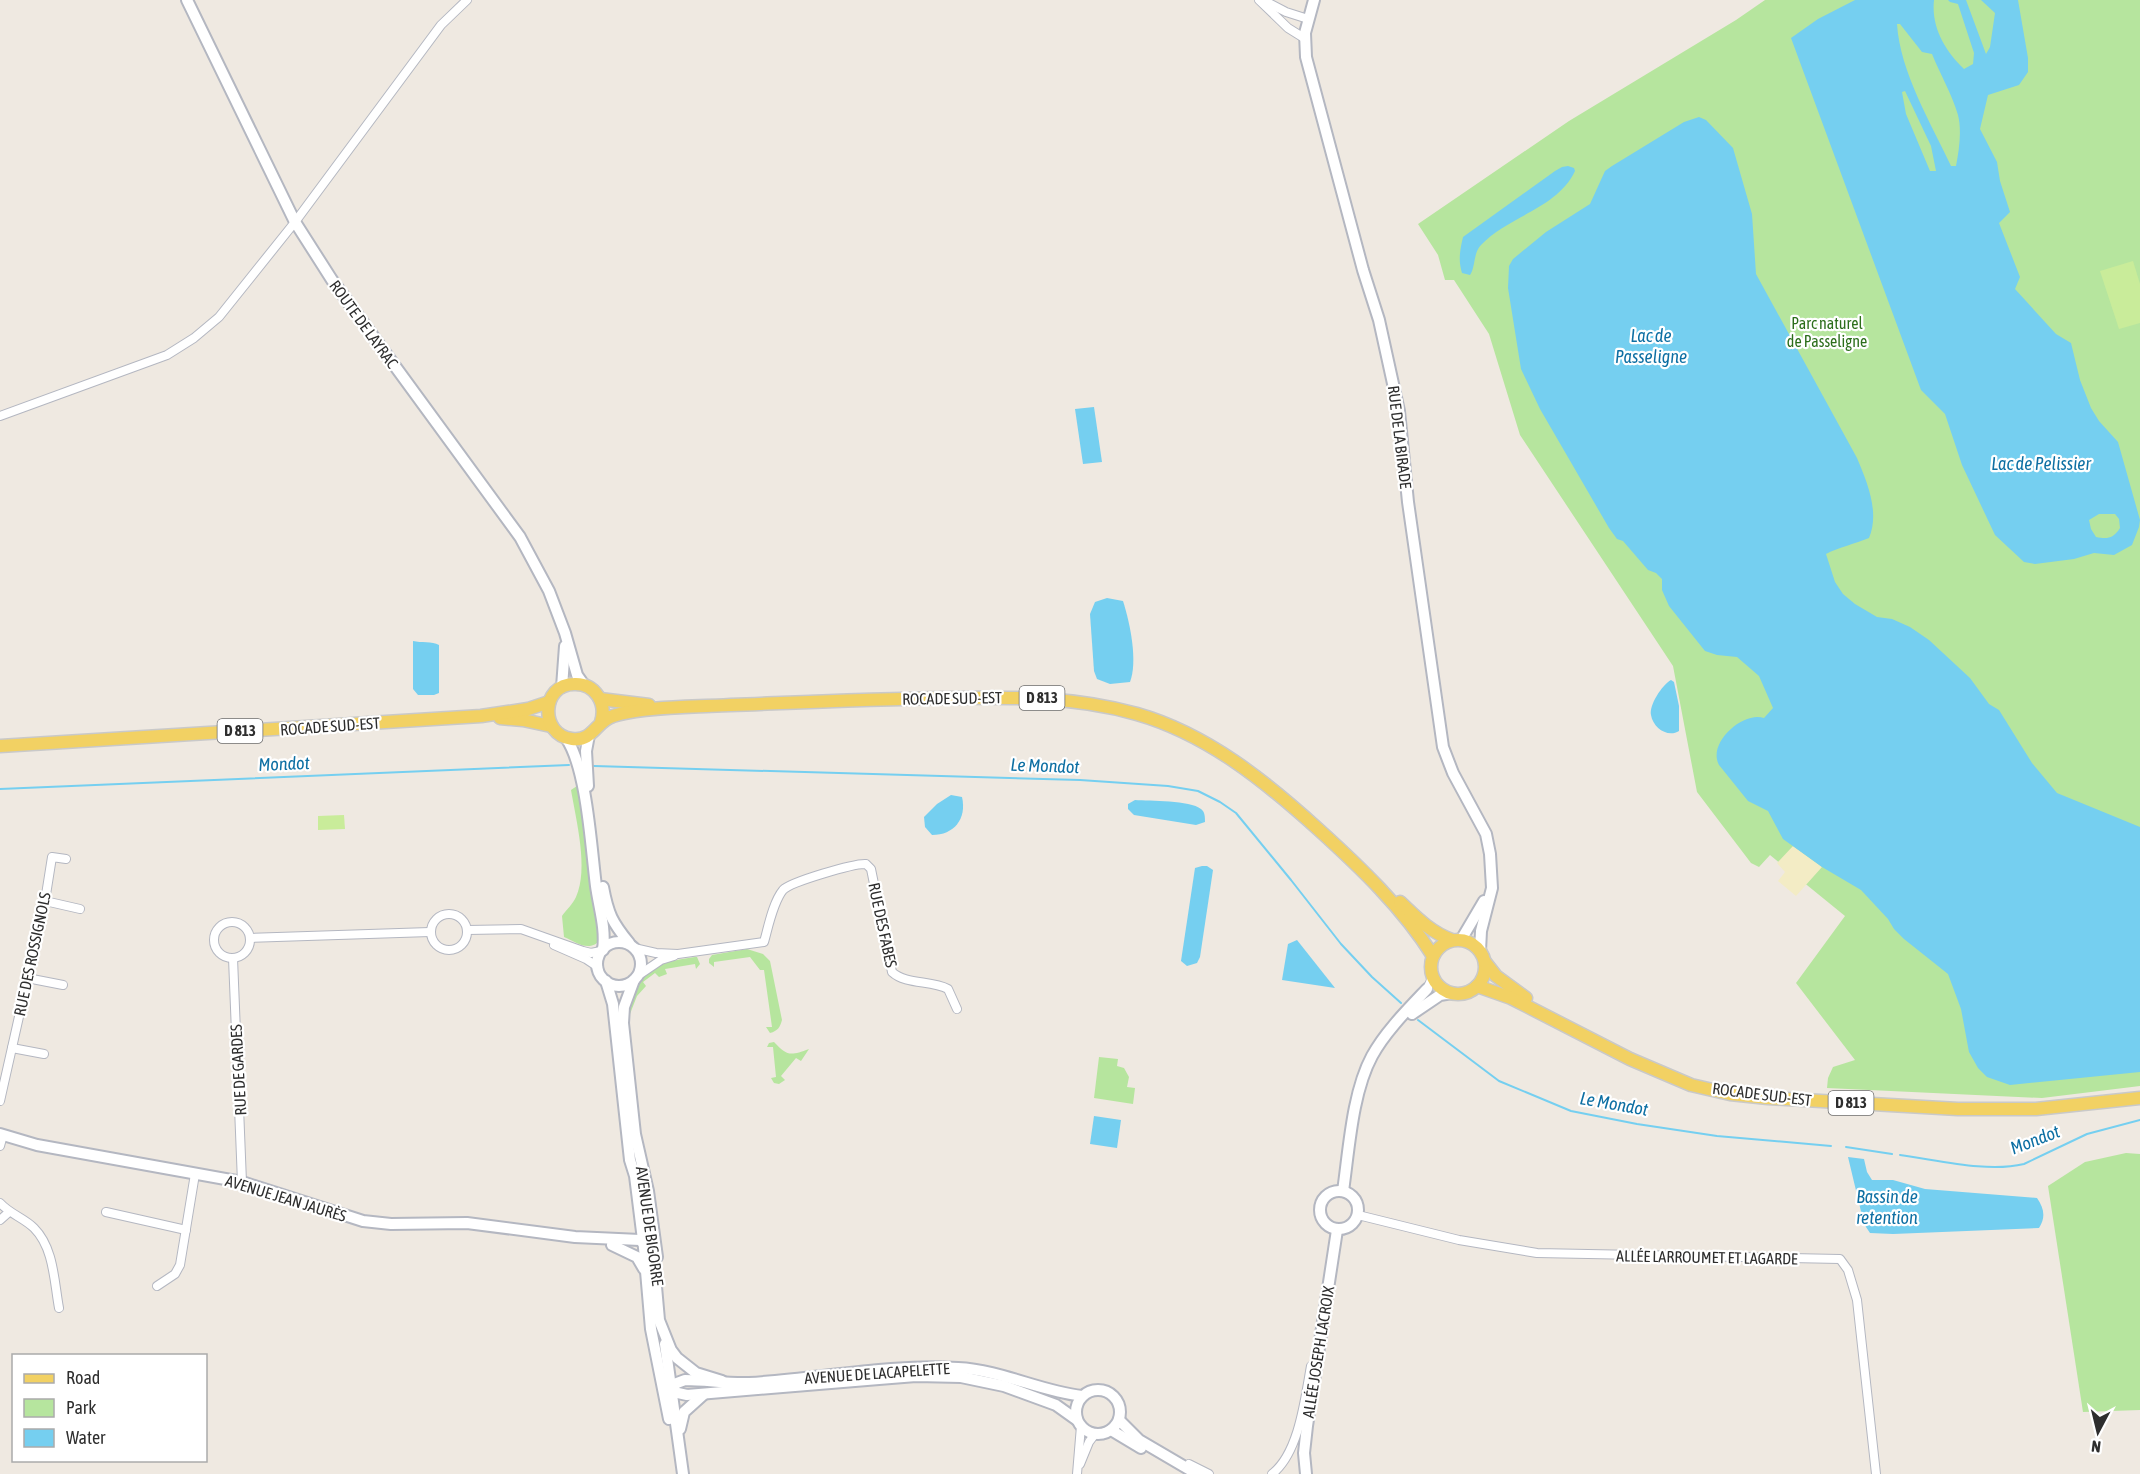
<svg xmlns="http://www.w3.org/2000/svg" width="2140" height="1474" font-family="'Asap Condensed',sans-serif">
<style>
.green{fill:#b6e59e}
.sand{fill:#f3ecc5}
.pitch{fill:#c9ec9a}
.water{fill:#75cff0;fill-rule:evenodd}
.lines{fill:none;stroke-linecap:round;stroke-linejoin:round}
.stream{stroke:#75cff0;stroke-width:2}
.street-casing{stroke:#b4b7c1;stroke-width:10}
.secondary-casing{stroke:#b4b7c1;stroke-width:14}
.primary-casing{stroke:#c9c9c9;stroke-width:15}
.street{stroke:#fff;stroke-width:8}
.secondary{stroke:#fff;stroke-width:10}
.primary{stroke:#f2d163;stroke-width:12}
.labels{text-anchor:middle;stroke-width:4.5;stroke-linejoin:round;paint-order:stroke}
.shield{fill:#fff;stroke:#6d6d6d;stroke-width:1.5}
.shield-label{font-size:15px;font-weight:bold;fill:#2e2e2e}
.park-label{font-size:16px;fill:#2c6e1b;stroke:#fff}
.street-label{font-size:16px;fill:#2e2e2e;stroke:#fff}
.water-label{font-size:18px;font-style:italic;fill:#0d6fa3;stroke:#fff}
</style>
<rect width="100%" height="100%" fill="#efe9e1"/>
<g class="green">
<polygon points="1765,0 2140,0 2140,1086 2042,1098 1827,1088 1828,1078 1833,1067 1855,1060 1796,983 1845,916 1770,855 1759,867 1751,863 1697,792 1673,666 1520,435 1489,334 1454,280 1445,280 1438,255 1418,224 1569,121 1736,20"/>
<path d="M 577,786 L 589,855 L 600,940 C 589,953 576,942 564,937 L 562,916 C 566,910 573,904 576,897 C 589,869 576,820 571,790 Z"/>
<path d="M 747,949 L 763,954 L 770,961 L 782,1020 C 780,1027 778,1031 770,1033 L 766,1027 L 772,1027 L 764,970 L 760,970 L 750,957 L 714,962 L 714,967 L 709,963 L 709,959 L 712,955 Z"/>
<path d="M 695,957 L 697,957 L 700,964 L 696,969 L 695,964 L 665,969 L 667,974 L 659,977 L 655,973 L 643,982 L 646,986 L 637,996 L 628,1019 L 626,1019 C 636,974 649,963 695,957 Z"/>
<path d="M 774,1042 C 787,1056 790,1056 809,1049 L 801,1061 L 796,1058 L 781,1076 L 785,1080 L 779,1084 L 774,1083 L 771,1078 L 776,1077 L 773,1047 L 767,1047 L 769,1043 Z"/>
<polygon points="1099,1057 1118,1059 1117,1066 1124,1068 1129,1077 1127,1087 1135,1088 1133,1104 1094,1098"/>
<polygon points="2126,1153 2140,1154 2140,1410 2083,1412 2048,1186 2085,1162"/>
</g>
<polygon class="sand" points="1793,846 1822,867 1796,896 1778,881 1785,872 1777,863"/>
<g class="pitch">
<polygon points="2133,261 2140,284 2140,323 2119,329 2100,271"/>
<polygon points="344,815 345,829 318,830 318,816"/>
</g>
<g class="water">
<path d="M 1855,0 L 1934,0 C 1931,27 1945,51 1964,69 L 1973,64 L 1974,53 L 1958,4 L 1950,2 L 1948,0 L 1966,0 L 1986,54 L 1990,47 L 1995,13 L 1981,0 L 2018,0 L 2028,58 L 2028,72 L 2019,85 L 1988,95 L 1980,129 L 1997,162 L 2000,181 L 2010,212 L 1999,223 L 2020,277 L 2015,289 L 2056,334 L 2071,343 L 2080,380 L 2091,408 L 2099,421 L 2118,442 L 2140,520 L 2139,527 L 2132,545 L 2114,555 L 2094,553 L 2074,559 L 2035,564 L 2024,562 L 1995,535 L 1962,465 L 1945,414 L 1921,390 L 1791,38 L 1818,19 ZM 1897,24 L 1900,24 L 1922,52 L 1932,54 C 1940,74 1952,94 1958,115 C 1962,131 1959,150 1956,166 L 1951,166 C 1931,123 1900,72 1897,24 ZM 1905,91 L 1931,146 L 1936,171 L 1930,171 L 1906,114 L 1902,92 ZM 2099,514 L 2115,514 L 2119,519 L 2120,528 C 2113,539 2107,539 2096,537 L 2091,529 L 2089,520 Z"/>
<path d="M 1699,117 L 1706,120 L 1733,148 L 1752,214 L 1756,274 L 1857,458 C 1867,482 1880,512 1869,538 C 1855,544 1839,547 1826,554 L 1835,582 L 1843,594 L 1855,604 L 1877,617 L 1892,619 L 1910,627 L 1929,640 L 1970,678 L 1989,704 L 1999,710 L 2032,763 L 2057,793 L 2140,827 L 2140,1072 L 2010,1085 L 1987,1077 L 1978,1068 L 1969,1052 L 1961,1009 L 1948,974 L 1904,939 L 1894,929 L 1888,919 L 1861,890 L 1822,867 L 1783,839 L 1768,811 L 1748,801 L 1719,765 C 1707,743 1743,711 1764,718 L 1773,708 L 1759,676 L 1737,657 L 1717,655 L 1705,651 L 1669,606 L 1662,590 L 1662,579 L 1656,573 L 1648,570 L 1623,541 L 1617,539 L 1609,528 L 1540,409 L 1521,369 L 1508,288 L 1509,266 L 1513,259 L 1546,232 L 1590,204 L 1605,171 L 1612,166 L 1684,122 Z"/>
<path d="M 1568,166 L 1574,168 L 1575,171 C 1557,209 1508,216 1481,245 C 1473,253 1476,266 1470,275 L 1462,273 C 1458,260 1460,250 1463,237 L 1555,171 L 1562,167 Z"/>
<polygon points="1094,407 1102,462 1083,464 1075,409"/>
<path d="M 1107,598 L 1123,601 C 1130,623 1138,661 1130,682 L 1110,684 L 1097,679 L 1094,671 L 1090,614 L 1095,602 Z"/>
<path d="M 413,641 C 421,643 432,641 439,645 L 439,693 L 434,695 L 418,695 L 413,689 Z"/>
<path d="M 1671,680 L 1674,682 L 1679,706 L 1679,731 C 1668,738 1653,728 1651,715 C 1649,705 1662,685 1671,680 Z"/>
<path d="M 951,795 L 962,797 C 967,819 954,835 932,835 L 925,827 L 924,817 L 937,804 Z"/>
<path d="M 1135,800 C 1150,801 1190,800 1201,809 C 1205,812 1205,817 1205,822 L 1196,825 L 1134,815 L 1128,809 L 1128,804 Z"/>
<polygon points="1202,866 1207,866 1213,870 1200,957 1197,963 1187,966 1181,961 1195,868"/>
<polygon points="1297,940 1335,988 1282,980 1288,944"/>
<polygon points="1094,1116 1121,1120 1117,1148 1090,1144"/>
<path d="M 1848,1157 L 1864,1159 L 1867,1172 L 1872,1180 L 1893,1180 L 1925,1189 L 2037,1198 C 2044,1208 2046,1217 2039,1228 L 1893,1234 L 1870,1233 L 1864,1224 Z"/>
</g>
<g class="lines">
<g class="stream">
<polyline points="594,766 1080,780 1168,786 1198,791 1220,802 1236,813 1291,880 1341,944 1372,977 1401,1003"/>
<polyline points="0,789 569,765"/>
<polyline points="1418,1020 1499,1081 1571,1111 1637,1124 1717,1136 1831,1146"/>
<polyline points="1846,1147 1892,1154"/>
<path d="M 1900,1155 C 1938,1160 1987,1173 2024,1164 L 2087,1134 L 2140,1120"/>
</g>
<defs>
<g id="street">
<polyline points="1259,0 1288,28 1304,38"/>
<polyline points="1263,0 1286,12 1308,19"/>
<polyline points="0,416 167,355 194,338 219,317 295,222 441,25 467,0"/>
<polyline points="45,901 80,909"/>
<circle cx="449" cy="932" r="18"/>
<circle cx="232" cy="940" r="18"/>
<polyline points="467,930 521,929 583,951 591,953 601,951"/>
<polyline points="250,938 430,932"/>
<polyline points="554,945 586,959 598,967"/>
<path d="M 634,948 L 656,953 L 678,954 L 764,942 C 768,928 773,902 783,890 C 790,882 855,863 866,864 L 871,869 L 892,972 C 906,985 931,980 948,989 L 957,1009"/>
<polyline points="233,958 242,1182"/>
<polyline points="636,977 661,960 674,956"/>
<polyline points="27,978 63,985"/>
<polyline points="1427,989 1433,976"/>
<polyline points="12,1048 44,1054"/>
<polyline points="0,1101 45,901 52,857 66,859"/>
<polyline points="0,1146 3,1135"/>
<path d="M 0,1203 C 10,1214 24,1218 34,1228 C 54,1248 54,1281 59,1308"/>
<polyline points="106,1212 186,1230"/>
<polyline points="1358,1215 1459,1240 1537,1253 1840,1259 1848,1270 1857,1300 1876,1474"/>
<polyline points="0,1220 9,1212"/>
<polyline points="157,1286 175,1274 180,1265 195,1174"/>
<polyline points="1080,1464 1089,1442 1095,1434"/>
<polyline points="1189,1464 1209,1474"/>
<polyline points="1077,1474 1081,1426"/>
<path d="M 1272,1474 C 1299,1453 1305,1399 1311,1366"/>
</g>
<g id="secondary">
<polyline points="187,0 295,222 332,280 520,537 549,591 565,633 577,675 584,685"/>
<polyline points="1314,0 1305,33 1306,57 1363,270 1379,320 1399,411 1408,502 1443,747 1453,773 1486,834 1490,854 1492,888 1481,931 1480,951"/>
<polyline points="562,687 565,646"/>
<path d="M 566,738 C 587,768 591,848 596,886 C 599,908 606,928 603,950"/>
<polyline points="588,786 586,751 589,735"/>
<path d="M 603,887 C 608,914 612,922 629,943"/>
<polyline points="1461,940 1484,901"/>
<circle cx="619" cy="964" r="22"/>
<polyline points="634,980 624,1007 623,1023 635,1134 648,1191 657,1257"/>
<polyline points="606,981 613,1004 630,1160 635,1176 644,1248 651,1329 669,1419"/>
<polyline points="1412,1014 1440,995 1452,993"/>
<polyline points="0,1134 37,1145 242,1182 363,1221 391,1224 467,1223 575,1237 640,1240 653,1253 659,1320 671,1350 677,1358 696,1373 722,1381"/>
<circle cx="1339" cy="1210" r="19"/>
<path d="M 1343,1191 C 1349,1150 1352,1093 1372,1056 C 1385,1032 1408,1009 1427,989"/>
<polyline points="612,1245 637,1257 644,1269"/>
<polyline points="665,1344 683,1474"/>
<circle cx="1098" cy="1412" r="22"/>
<path d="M 669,1391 L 677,1383 L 685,1380 C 706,1380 728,1384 749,1383 C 818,1379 888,1364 958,1368 C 1001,1370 1039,1391 1082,1396"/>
<polyline points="669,1391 687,1395 879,1379 916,1376 961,1377 1004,1386 1056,1405 1077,1420"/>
<polyline points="1119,1420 1139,1440 1197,1474"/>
<polyline points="680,1429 684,1412 704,1394"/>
<polyline points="1111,1430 1141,1448"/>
<polyline points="1306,1474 1304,1453 1307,1426 1337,1230"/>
</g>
<g id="primary">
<polyline points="600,699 649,705"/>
<polyline points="500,718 523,720 551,726"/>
<path d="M 601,722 C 607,703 595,683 574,684 C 541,684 539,735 572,739 C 593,742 596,721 613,716 C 636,708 681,707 706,706 C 786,703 865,699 945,698 C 1010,697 1074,696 1137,714 C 1207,734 1265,781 1318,829 C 1360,867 1403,908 1433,956"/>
<polyline points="0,746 481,716 528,709 549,702"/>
<path d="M 1400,902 C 1416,917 1430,932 1452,940"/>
<circle cx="1458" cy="967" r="27"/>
<polyline points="1485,962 1496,976 1526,998"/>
<polyline points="1477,986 1511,998 1630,1059 1691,1085 1730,1094 1768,1098 1958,1109 2036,1109 2140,1098"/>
</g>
</defs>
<use href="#street" class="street-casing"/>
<use href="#secondary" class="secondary-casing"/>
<use href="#primary" class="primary-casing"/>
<use href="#street" class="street"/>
<use href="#secondary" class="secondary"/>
<use href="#primary" class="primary"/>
</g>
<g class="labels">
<g class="shield">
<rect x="1019.5" y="686" width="45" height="24" rx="4.5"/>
<rect x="217.5" y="719" width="45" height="24" rx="4.5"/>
<rect x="1828.5" y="1091" width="45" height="24" rx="4.5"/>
</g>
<g class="shield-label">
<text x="1042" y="703">D 813</text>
<text x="240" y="736">D 813</text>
<text x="1851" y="1108">D 813</text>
</g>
<g class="park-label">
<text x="1827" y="329">Parc naturel<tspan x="1827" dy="18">de Passeligne</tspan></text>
</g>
<g class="street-label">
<text transform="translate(364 324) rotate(54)" y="6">ROUTE DE LAYRAC</text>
<text transform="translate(1400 437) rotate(83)" y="6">RUE DE LA BIRADE</text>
<text transform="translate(952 698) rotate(-1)" y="6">ROCADE SUD-EST</text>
<text transform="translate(330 726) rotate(-4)" y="6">ROCADE SUD-EST</text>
<text transform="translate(883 925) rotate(78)" y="6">RUE DES FABES</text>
<text transform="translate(32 954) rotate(-78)" y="6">RUE DES ROSSIGNOLS</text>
<text transform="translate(238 1070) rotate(-93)" y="6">RUE DE GARDES</text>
<text transform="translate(1762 1094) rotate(7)" y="6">ROCADE SUD-EST</text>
<text transform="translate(286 1198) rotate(17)" y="6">AVENUE JEAN JAURÈS</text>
<text transform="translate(650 1226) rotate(82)" y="6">AVENUE DE BIGORRE</text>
<text transform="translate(1707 1257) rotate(1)" y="6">ALLÉE LARROUMET ET LAGARDE</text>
<text transform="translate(1318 1352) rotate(-81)" y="6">ALLÉE JOSEPH LACROIX</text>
<text transform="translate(877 1373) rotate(-4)" y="6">AVENUE DE LACAPELETTE</text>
</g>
<g class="water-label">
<text x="1651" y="342">Lac de<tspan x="1651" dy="21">Passeligne</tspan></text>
<text x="2041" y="470">Lac de Pelissier</text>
<text transform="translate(284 764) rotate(-2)" y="6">Mondot</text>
<text transform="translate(1045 766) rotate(2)" y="6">Le Mondot</text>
<text transform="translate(1614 1104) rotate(10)" y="6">Le Mondot</text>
<text transform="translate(2035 1140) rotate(-21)" y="6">Mondot</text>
<text x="1887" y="1203">Bassin de<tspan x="1887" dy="21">retention</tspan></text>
</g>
</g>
<rect x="12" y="1354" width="195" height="108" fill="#ffffff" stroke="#ababab" stroke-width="1.5"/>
<rect x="24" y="1374" width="30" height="9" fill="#f2d163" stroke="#ababab" stroke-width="1.5"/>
<text x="66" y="1384" font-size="18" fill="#2e2e2e">Road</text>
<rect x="24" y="1399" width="30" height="18" fill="#b6e59e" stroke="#ababab" stroke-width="1.5"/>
<text x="66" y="1414" font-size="18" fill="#2e2e2e">Park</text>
<rect x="24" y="1429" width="30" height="18" fill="#75cff0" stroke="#ababab" stroke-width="1.5"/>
<text x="66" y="1444" font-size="18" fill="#2e2e2e">Water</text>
<g transform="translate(2098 1432) rotate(187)" stroke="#ffffff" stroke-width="4.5" paint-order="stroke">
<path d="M0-4.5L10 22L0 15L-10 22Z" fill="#2e2e2e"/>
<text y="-9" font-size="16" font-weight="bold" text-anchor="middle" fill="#2e2e2e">N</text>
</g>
</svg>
